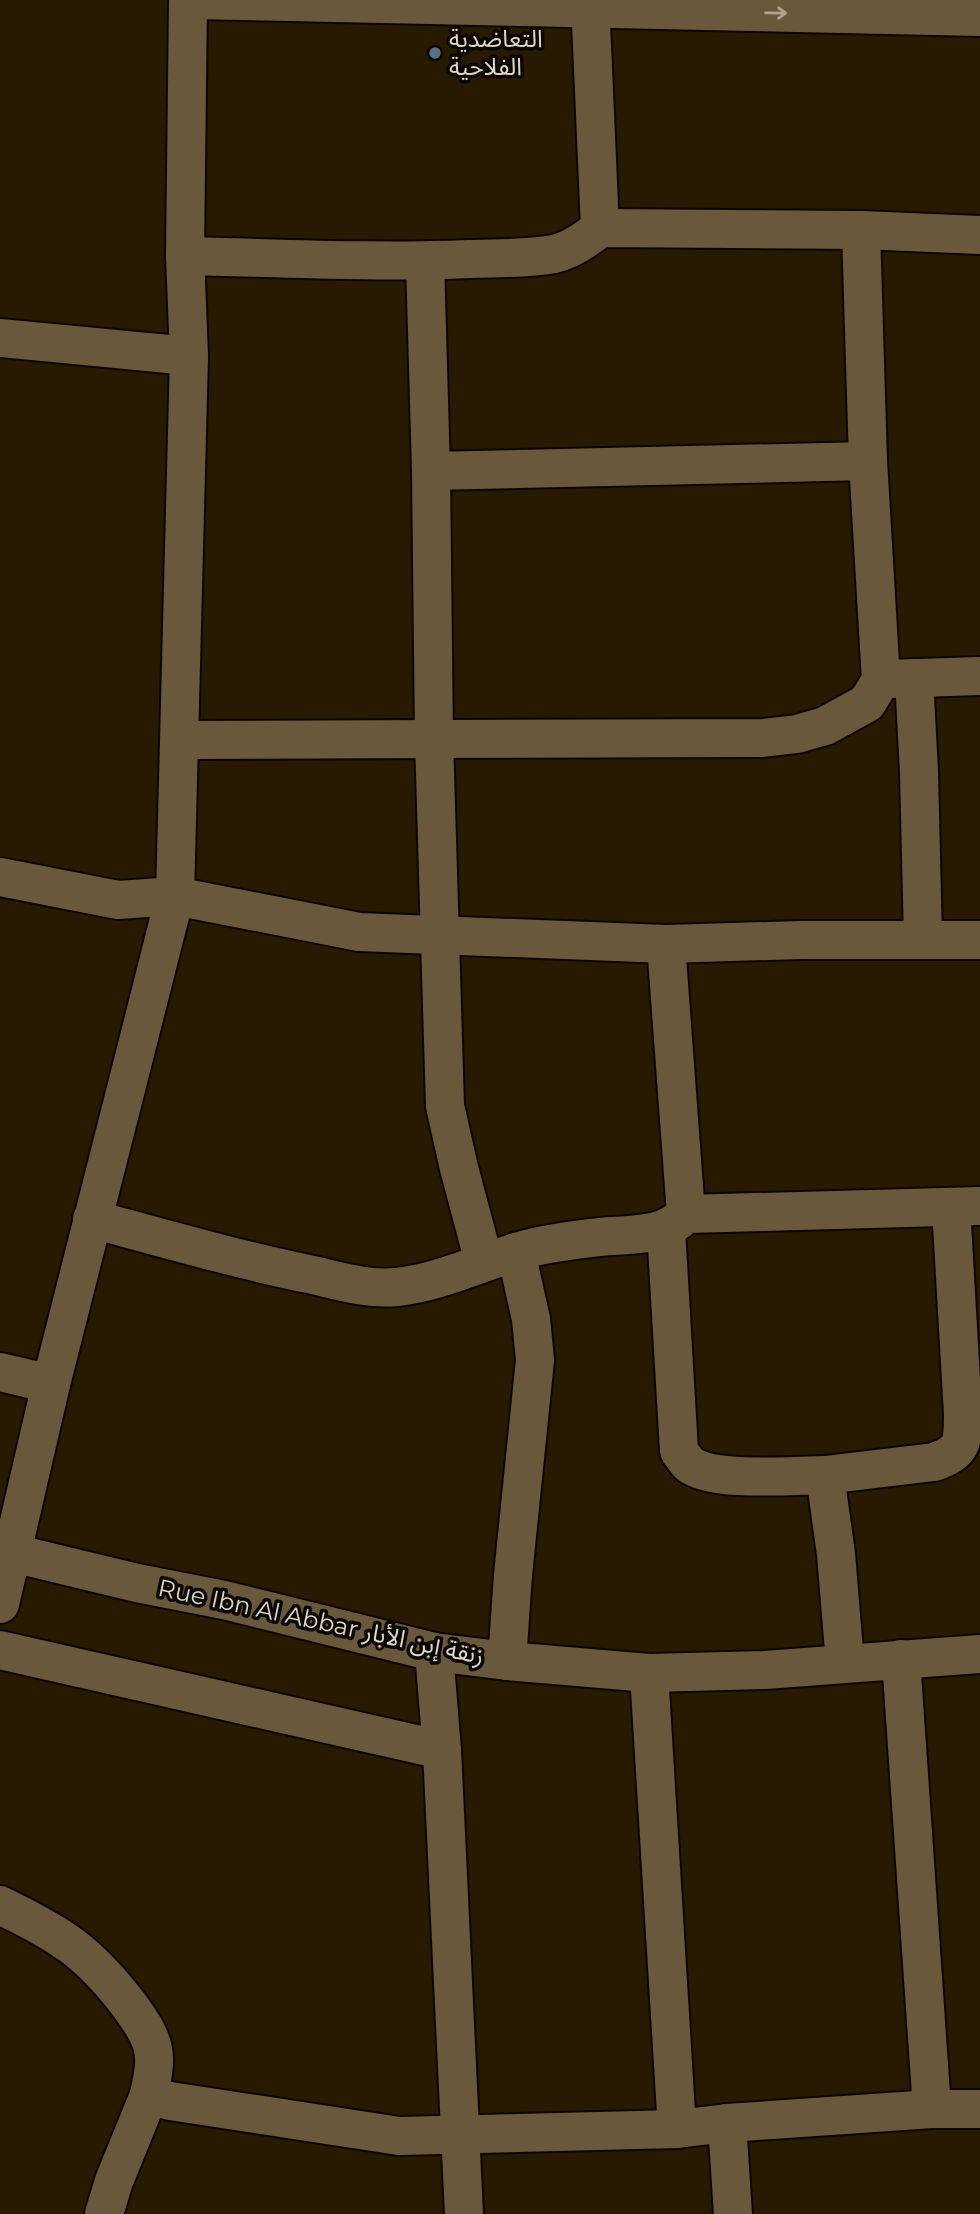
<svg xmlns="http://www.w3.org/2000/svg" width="980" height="2214" font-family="Montserrat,'Noto Sans Arabic',sans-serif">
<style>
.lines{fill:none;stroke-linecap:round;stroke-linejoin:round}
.minor-casing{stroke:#0f0500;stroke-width:42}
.minor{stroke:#68593c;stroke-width:38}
.oneway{stroke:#afa48f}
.service-dot{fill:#5c6f8a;stroke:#0b0601;stroke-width:2.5}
.labels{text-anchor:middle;stroke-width:7;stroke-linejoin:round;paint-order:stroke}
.poi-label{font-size:24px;fill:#ded6c6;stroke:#0b0601;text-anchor:start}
.street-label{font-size:24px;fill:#ded6c6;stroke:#0b0601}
</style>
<rect width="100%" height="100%" fill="#271a00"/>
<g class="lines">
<defs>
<g id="minor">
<polyline points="193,0 980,17"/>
<polyline points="590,0 600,228"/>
<path d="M 185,256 C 280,258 375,263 469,259 C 497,258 527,259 554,254 C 571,250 587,239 600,228 L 861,230 L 980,235"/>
<polyline points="425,261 431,471 434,739 445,1106 459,1168 484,1262"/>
<polyline points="0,338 189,356"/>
<polyline points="431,471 868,461"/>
<polyline points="914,678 919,772 923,940"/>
<polyline points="888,679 980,676"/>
<polyline points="180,740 763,738 797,734 825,726 867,703 881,680 868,461 861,230"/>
<polyline points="0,877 118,900 175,896 359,932 666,944 801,940 980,940"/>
<polyline points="666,944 686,1214"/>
<path d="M 92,1219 C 166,1239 239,1260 313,1275 C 339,1281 370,1290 397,1287 C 452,1281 500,1251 555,1243 C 574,1240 593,1237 613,1236 C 641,1234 665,1235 686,1214 L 980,1206"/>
<path d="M 666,1229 L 679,1451 C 682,1455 686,1461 689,1464 C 713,1483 794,1475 825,1475 L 836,1554 L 845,1663"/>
<polyline points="0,1372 51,1384"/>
<path d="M 825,1475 L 934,1462 C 963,1452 963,1443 963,1414 L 951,1207"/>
<polyline points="0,1550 137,1583 224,1600 434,1652 507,1661 649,1673 765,1670 980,1654"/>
<polyline points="0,1604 51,1384 175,896 189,356 185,256 188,0"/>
<polyline points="0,1650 442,1750"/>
<polyline points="434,1652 442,1750 464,2214"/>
<polyline points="901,1659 932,2109"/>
<polyline points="507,1661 513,1575 535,1360 531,1319 516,1252"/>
<polyline points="649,1673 677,2129"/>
<path d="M 0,1905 C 60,1934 88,1951 129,2005 C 140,2020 154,2039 154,2058 C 155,2069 151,2083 149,2095"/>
<polyline points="727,2123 733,2214"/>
<polyline points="104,2214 114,2181 149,2095 170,2101 399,2136 677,2129 727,2123 932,2109 980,2109"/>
</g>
</defs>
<use href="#minor" class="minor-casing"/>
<use href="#minor" class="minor"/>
</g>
<defs><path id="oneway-shaft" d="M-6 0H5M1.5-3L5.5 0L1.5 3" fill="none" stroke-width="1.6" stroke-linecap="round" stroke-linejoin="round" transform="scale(1.75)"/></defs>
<use class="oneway" href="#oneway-shaft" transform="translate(776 13) rotate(1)"/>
<circle class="service-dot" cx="435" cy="53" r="7"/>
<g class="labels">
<g class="poi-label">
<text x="449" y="47">التعاضدية<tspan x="449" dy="28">الفلاحية</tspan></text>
</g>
<g class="street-label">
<text transform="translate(321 1622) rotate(12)" y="8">Rue Ibn Al Abbar زنقة إبن الأبار</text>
</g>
</g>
</svg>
